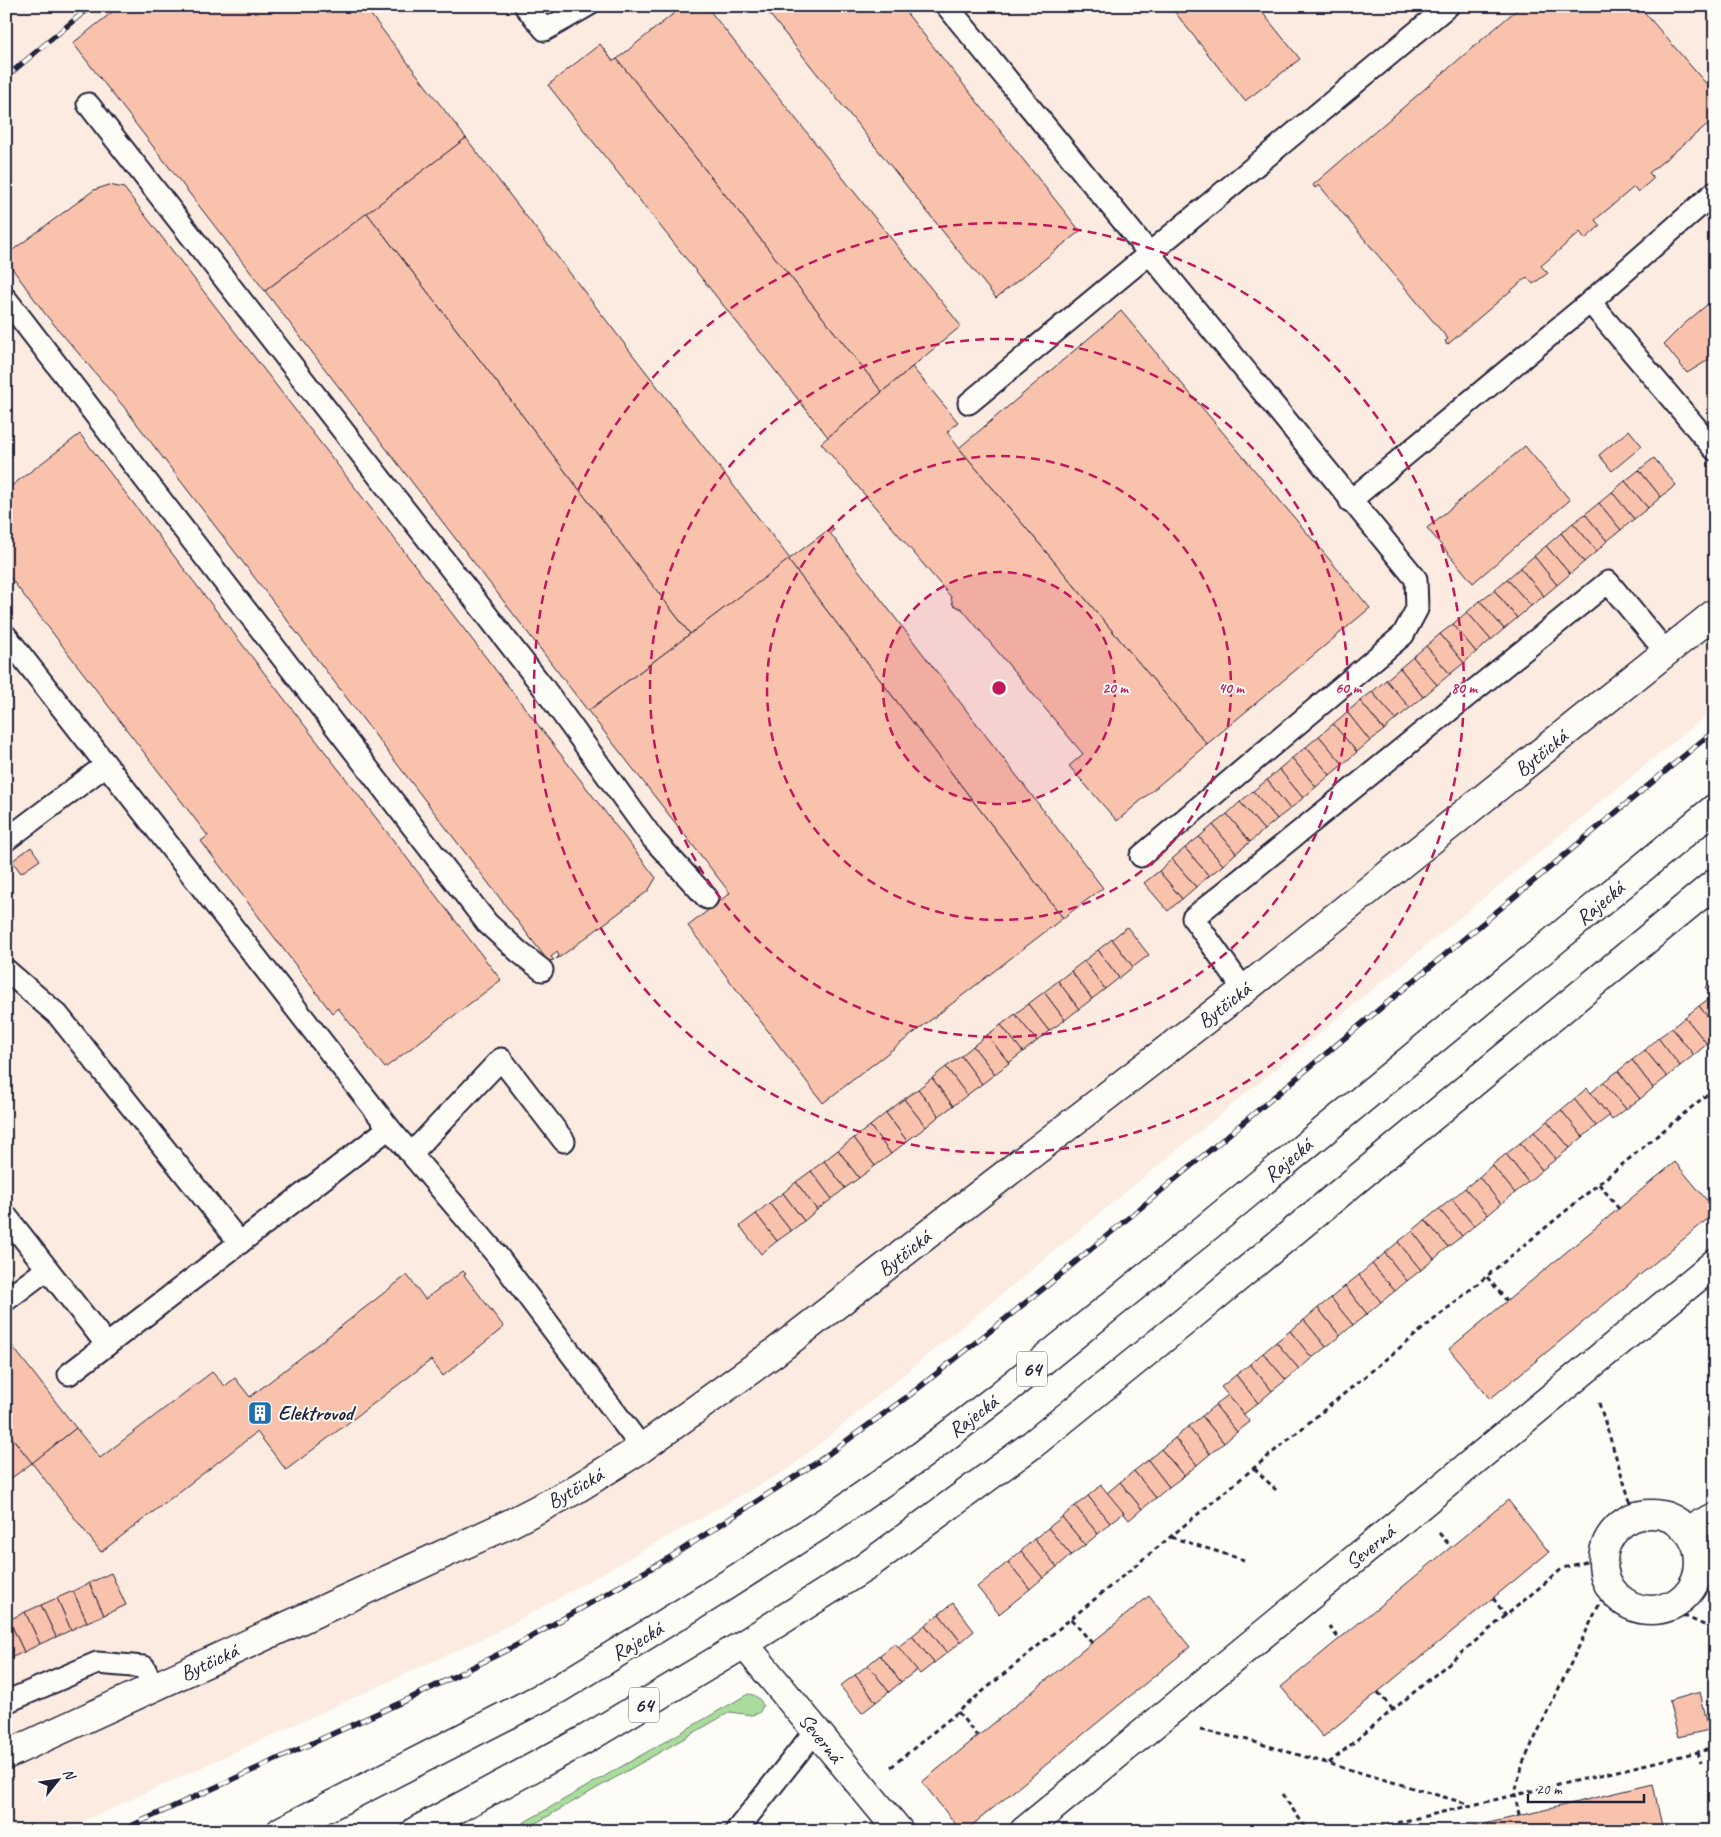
<svg xmlns="http://www.w3.org/2000/svg" width="1721" height="1837" font-family="Caveat,sans-serif">
<style>
.built{fill:#fcebe0}
.green{fill:#aadc9d;stroke:#667f6c}
.building{fill:#f9c2ac;stroke:#22223b}
.lines{fill:none;stroke-linecap:round;stroke-linejoin:round}
.service-casing{stroke:#22223b;stroke-width:25}
.minor-casing{stroke:#22223b;stroke-width:31}
.primary-casing{stroke:#22223b;stroke-width:31}
.path{stroke:#22223b;stroke-width:3;stroke-dasharray:5 4;stroke-linecap:butt}
.service{stroke:#fdfcf7;stroke-width:21}
.minor{stroke:#fdfcf7;stroke-width:28}
.primary{stroke:#fdfcf7;stroke-width:28}
.rail-casing{stroke:#22223b;stroke-width:5.5}
.rail{stroke:#fdfcf7;stroke-width:4;stroke-dasharray:11;stroke-linecap:butt}
.ring{fill:none;stroke:#c2185b;stroke-width:2.5;stroke-dasharray:9 6}
.labels{text-anchor:middle;stroke-width:4;stroke-linejoin:round;paint-order:stroke}
.shield{fill:#fdfcf7;stroke:#646373;stroke-width:1}
.shield-label{font-size:20px;font-weight:bold;fill:#22223b}
.street-label{font-size:21px;fill:#22223b;stroke:#fdfcf7}
.poi-label{font-size:21px;font-weight:bold;fill:#22223b;stroke:#fdfcf7;text-anchor:start}
.centre{fill:#c2185b;stroke:#fdfcf7;stroke-width:2.5}
.ring-label{font-size:15px;text-anchor:middle;font-weight:bold;fill:#c2185b;stroke:#fdfcf7;stroke-width:4;stroke-linejoin:round;paint-order:stroke}
</style>
<rect width="100%" height="100%" fill="#fdfcf7"/>
<filter id="ink" filterUnits="userSpaceOnUse"><feTurbulence type="fractalNoise" baseFrequency=".02" numOctaves="2"/><feDisplacementMap in="SourceGraphic" scale="10" xChannelSelector="R" yChannelSelector="G"/><feConvolveMatrix kernelMatrix="1 2 1 2 8 2 1 2 1" color-interpolation-filters="sRGB"/></filter>
<g filter="url(#ink)">
<polygon class="built" points="6,6 1715,6 1715,708 790,1468 497,1632 62,1831 6,1831"/>
<path class="green" d="M 748,1694 C 756,1695 760,1698 763,1706 L 759,1713 L 751,1715 L 730,1712 L 522,1831 L 509,1831 Z"/>
<g class="building">
<polygon points="120,6 364,6 466,138 265,291 73,43"/>
<polygon points="683,6 706,6 961,326 882,392 617,59"/>
<polygon points="763,6 901,6 1080,231 996,298"/>
<polygon points="1170,6 1257,6 1300,59 1245,101"/>
<polygon points="1521,6 1639,6 1715,94 1715,118 1649,173 1654,178 1638,192 1634,187 1595,220 1600,226 1585,239 1580,232 1541,266 1548,273 1533,284 1527,277 1447,345 1445,341 1448,339 1319,185 1315,188 1313,185"/>
<polygon points="600,44 613,61 617,59 882,392 828,437 548,85"/>
<polygon points="466,138 790,559 690,634 367,213"/>
<polygon points="109,185 124,188 656,878 648,891 560,957 556,959 559,956 557,952 551,957 554,960 548,961 124,407 46,315 6,260 6,255 94,190"/>
<polygon points="367,213 690,634 588,711 265,291"/>
<polygon points="1715,298 1715,356 1687,373 1664,344 1683,325"/>
<polygon points="1121,311 1370,608 1207,744 959,448"/>
<polygon points="912,367 958,422 947,432 959,448 1207,744 1117,821 1069,766 1083,754 962,609 953,605 951,597 821,443"/>
<polygon points="1629,430 1642,446 1612,471 1599,455"/>
<polygon points="80,434 501,980 385,1068 338,1008 332,1013 201,841 208,836 6,572 6,490"/>
<polygon points="1525,446 1570,500 1473,583 1427,528"/>
<polygon points="1654,458 1676,485 1661,497 1639,470"/>
<polygon points="1639,470 1661,497 1648,508 1625,481"/>
<polygon points="1625,481 1648,508 1634,519 1612,492"/>
<polygon points="1612,492 1634,519 1621,530 1599,503"/>
<polygon points="1599,503 1621,530 1607,541 1585,514"/>
<polygon points="1585,514 1607,541 1597,551 1573,523"/>
<polygon points="1573,523 1597,551 1584,562 1561,533"/>
<polygon points="832,527 834,530 830,533 1103,888 1063,918 788,560"/>
<polygon points="1561,533 1584,562 1570,574 1546,546"/>
<polygon points="1546,546 1570,574 1557,585 1534,556"/>
<polygon points="1534,556 1557,585 1544,596 1520,568"/>
<polygon points="788,560 1063,918 823,1103 688,926 730,893 588,711"/>
<polygon points="1520,568 1544,596 1531,606 1507,579"/>
<polygon points="1507,579 1531,606 1517,618 1494,590"/>
<polygon points="1494,590 1517,618 1504,629 1480,601"/>
<polygon points="1480,601 1504,629 1491,640 1467,612"/>
<polygon points="1467,612 1491,640 1476,652 1453,624"/>
<polygon points="1453,624 1476,652 1464,663 1440,634"/>
<polygon points="1440,634 1464,663 1450,674 1426,646"/>
<polygon points="1426,646 1450,674 1437,685 1413,657"/>
<polygon points="1413,657 1437,685 1423,697 1400,668"/>
<polygon points="1400,668 1423,697 1410,708 1386,680"/>
<polygon points="1386,680 1410,708 1396,719 1372,692"/>
<polygon points="1372,692 1396,719 1384,730 1360,701"/>
<polygon points="1360,701 1384,730 1370,741 1347,712"/>
<polygon points="1347,712 1370,741 1357,752 1333,724"/>
<polygon points="1333,724 1357,752 1343,764 1319,736"/>
<polygon points="1319,736 1343,764 1330,775 1306,747"/>
<polygon points="1306,747 1330,775 1316,787 1292,758"/>
<polygon points="1292,758 1316,787 1303,798 1279,769"/>
<polygon points="1279,769 1303,798 1290,809 1267,780"/>
<polygon points="1267,780 1290,809 1277,819 1253,791"/>
<polygon points="1253,791 1277,819 1264,830 1240,802"/>
<polygon points="1240,802 1264,830 1250,842 1227,814"/>
<polygon points="1227,814 1250,842 1236,853 1213,825"/>
<polygon points="1213,825 1236,853 1223,865 1199,837"/>
<polygon points="1199,837 1223,865 1209,876 1185,848"/>
<polygon points="31,847 40,860 21,873 12,861"/>
<polygon points="1185,848 1209,876 1196,887 1172,859"/>
<polygon points="1172,859 1196,887 1182,899 1159,871"/>
<polygon points="1159,871 1182,899 1168,911 1144,883"/>
<polygon points="1127,927 1149,955 1133,967 1112,939"/>
<polygon points="1112,939 1133,967 1119,978 1098,950"/>
<polygon points="1098,950 1119,978 1105,989 1084,961"/>
<polygon points="1084,961 1105,989 1092,999 1071,971"/>
<polygon points="1071,971 1092,999 1079,1009 1058,981"/>
<polygon points="1715,979 1715,999 1705,987"/>
<polygon points="1058,981 1079,1009 1065,1020 1044,992"/>
<polygon points="1044,992 1065,1020 1049,1031 1028,1004"/>
<polygon points="1712,996 1715,999 1715,1026 1699,1006"/>
<polygon points="1028,1004 1049,1031 1037,1041 1015,1014"/>
<polygon points="1699,1006 1715,1026 1715,1038 1707,1044 1685,1017"/>
<polygon points="1015,1014 1037,1041 1023,1052 1001,1025"/>
<polygon points="1685,1017 1707,1044 1694,1055 1672,1028"/>
<polygon points="1001,1025 1023,1052 1009,1063 987,1035"/>
<polygon points="1672,1028 1694,1055 1680,1066 1658,1038"/>
<polygon points="987,1035 1009,1063 995,1074 973,1046"/>
<polygon points="1658,1038 1680,1066 1667,1077 1645,1050"/>
<polygon points="973,1046 995,1074 982,1084 961,1056"/>
<polygon points="1645,1050 1667,1077 1653,1088 1632,1060"/>
<polygon points="961,1056 982,1084 967,1095 946,1067"/>
<polygon points="1632,1060 1653,1088 1640,1099 1618,1071"/>
<polygon points="946,1067 967,1095 953,1106 932,1078"/>
<polygon points="1618,1071 1640,1099 1626,1109 1603,1082"/>
<polygon points="932,1078 953,1106 939,1116 918,1089"/>
<polygon points="1603,1082 1626,1109 1612,1120 1591,1093"/>
<polygon points="1587,1088 1609,1116 1596,1126 1574,1099"/>
<polygon points="918,1089 939,1116 926,1127 904,1099"/>
<polygon points="904,1099 926,1127 907,1141 886,1113"/>
<polygon points="1574,1099 1596,1126 1583,1137 1561,1110"/>
<polygon points="1561,1110 1583,1137 1570,1148 1547,1121"/>
<polygon points="886,1113 907,1141 891,1154 870,1126"/>
<polygon points="1547,1121 1570,1148 1556,1159 1534,1132"/>
<polygon points="870,1126 891,1154 875,1166 854,1138"/>
<polygon points="1534,1132 1556,1159 1542,1170 1520,1143"/>
<polygon points="854,1138 875,1166 859,1178 838,1150"/>
<polygon points="1520,1143 1542,1170 1528,1182 1506,1154"/>
<polygon points="838,1150 859,1178 845,1188 824,1161"/>
<polygon points="1506,1154 1528,1182 1515,1193 1492,1165"/>
<polygon points="824,1161 845,1188 832,1199 811,1171"/>
<polygon points="1675,1162 1715,1210 1715,1213 1490,1399 1449,1349"/>
<polygon points="1492,1165 1515,1193 1501,1204 1479,1177"/>
<polygon points="811,1171 832,1199 817,1210 796,1182"/>
<polygon points="1479,1177 1501,1204 1488,1215 1465,1188"/>
<polygon points="796,1182 817,1210 804,1221 783,1193"/>
<polygon points="1465,1188 1488,1215 1474,1226 1452,1199"/>
<polygon points="783,1193 804,1221 791,1231 769,1203"/>
<polygon points="1452,1199 1474,1226 1462,1236 1439,1209"/>
<polygon points="769,1203 791,1231 777,1241 756,1214"/>
<polygon points="1439,1209 1462,1236 1448,1247 1425,1220"/>
<polygon points="756,1214 777,1241 761,1254 740,1226"/>
<polygon points="1425,1220 1448,1247 1434,1259 1412,1231"/>
<polygon points="1412,1231 1434,1259 1421,1270 1398,1242"/>
<polygon points="1398,1242 1421,1270 1407,1281 1385,1253"/>
<polygon points="1385,1253 1407,1281 1395,1291 1372,1264"/>
<polygon points="1372,1264 1395,1291 1381,1302 1359,1275"/>
<polygon points="463,1271 466,1274 464,1275 504,1327 443,1376 431,1360 286,1470 257,1432 101,1552 32,1463 76,1428 100,1458 212,1372 225,1386 235,1378 250,1397 407,1275 425,1299"/>
<polygon points="1359,1275 1381,1302 1367,1314 1345,1286"/>
<polygon points="1345,1286 1367,1314 1353,1325 1331,1298"/>
<polygon points="1331,1298 1353,1325 1340,1336 1318,1308"/>
<polygon points="1318,1308 1340,1336 1326,1347 1304,1320"/>
<polygon points="1304,1320 1326,1347 1312,1358 1290,1331"/>
<polygon points="1290,1331 1312,1358 1299,1369 1276,1342"/>
<polygon points="6,1338 76,1428 32,1463 6,1430"/>
<polygon points="1276,1342 1299,1369 1286,1380 1263,1353"/>
<polygon points="1263,1353 1286,1380 1272,1391 1250,1364"/>
<polygon points="1250,1364 1272,1391 1258,1403 1236,1375"/>
<polygon points="1236,1375 1258,1403 1244,1414 1221,1387"/>
<polygon points="1228,1395 1250,1422 1237,1432 1215,1405"/>
<polygon points="1215,1405 1237,1432 1224,1443 1202,1416"/>
<polygon points="1202,1416 1224,1443 1210,1454 1188,1427"/>
<polygon points="1188,1427 1210,1454 1197,1465 1175,1438"/>
<polygon points="6,1430 32,1463 6,1482"/>
<polygon points="1175,1438 1197,1465 1184,1476 1161,1449"/>
<polygon points="1161,1449 1184,1476 1169,1487 1148,1460"/>
<polygon points="1148,1460 1169,1487 1156,1498 1134,1471"/>
<polygon points="1134,1471 1156,1498 1142,1509 1120,1482"/>
<polygon points="1120,1482 1142,1509 1129,1520 1107,1493"/>
<polygon points="1101,1485 1124,1513 1110,1523 1088,1496"/>
<polygon points="1088,1496 1110,1523 1098,1534 1075,1506"/>
<polygon points="1508,1500 1549,1552 1323,1737 1281,1687"/>
<polygon points="1075,1506 1098,1534 1085,1545 1062,1517"/>
<polygon points="1062,1517 1085,1545 1071,1555 1048,1528"/>
<polygon points="1048,1528 1071,1555 1057,1567 1034,1539"/>
<polygon points="1034,1539 1057,1567 1043,1578 1021,1551"/>
<polygon points="1021,1551 1043,1578 1030,1589 1008,1562"/>
<polygon points="1008,1562 1030,1589 999,1614 977,1587"/>
<polygon points="111,1573 126,1605 104,1615 89,1583"/>
<polygon points="89,1583 104,1615 87,1622 73,1591"/>
<polygon points="73,1591 87,1622 71,1630 57,1598"/>
<polygon points="1149,1596 1190,1647 965,1831 961,1831 922,1782"/>
<polygon points="57,1598 71,1630 56,1637 41,1605"/>
<polygon points="953,1603 974,1631 961,1642 939,1614"/>
<polygon points="41,1605 56,1637 40,1644 25,1612"/>
<polygon points="25,1612 40,1644 24,1652 9,1620"/>
<polygon points="939,1614 961,1642 947,1653 925,1625"/>
<polygon points="9,1620 24,1652 8,1659 6,1656 6,1621"/>
<polygon points="925,1625 947,1653 934,1663 912,1636"/>
<polygon points="912,1636 934,1663 920,1674 898,1647"/>
<polygon points="895,1643 917,1670 901,1682 880,1655"/>
<polygon points="880,1655 901,1682 889,1692 868,1665"/>
<polygon points="868,1665 889,1692 876,1702 855,1675"/>
<polygon points="855,1675 876,1702 862,1713 840,1686"/>
<polygon points="1700,1692 1709,1730 1678,1737 1669,1701"/>
<polygon points="1653,1784 1663,1831 1454,1831 1519,1816"/>
</g>
<g class="lines">
<defs>
<g id="service">
<polyline points="525,6 545,30 587,6"/>
<polyline points="947,6 1416,579 1417,609 1403,635 1141,856"/>
<polyline points="88,104 543,687 653,839 707,898"/>
<polyline points="6,299 487,923 519,952 542,970"/>
<polyline points="1590,302 1715,450"/>
<polyline points="969,403 1448,6"/>
<polyline points="1350,501 1590,302 1715,192"/>
<polyline points="6,636 389,1128 496,1254 642,1448"/>
<polyline points="6,840 106,765"/>
<polyline points="6,970 58,1015 240,1243"/>
<polyline points="1244,990 1193,918 1608,582 1666,652"/>
<polyline points="411,1154 501,1059 564,1141"/>
<polyline points="6,1216 107,1345"/>
<polyline points="6,1300 47,1269"/>
<polyline points="69,1374 389,1128"/>
<polyline points="6,1702 97,1663 144,1667 153,1687"/>
<polyline points="736,1831 816,1730"/>
</g>
<g id="minor">
<circle cx="1651" cy="1562" r="48"/>
<polyline points="1687,1530 1715,1517"/>
<polyline points="744,1644 899,1831"/>
<polyline points="6,1755 509,1524 573,1491 642,1448 774,1353 1244,990 1715,613"/>
<polyline points="1024,1831 1715,1263"/>
</g>
<g id="primary">
<polyline points="281,1831 558,1689 708,1597 828,1520 922,1455 999,1396 1161,1265 1715,808"/>
<polyline points="416,1831 586,1739 744,1644 864,1568 1033,1444 1195,1313 1715,883"/>
</g>
</defs>
<use href="#service" class="service-casing"/>
<use href="#minor" class="minor-casing"/>
<use href="#primary" class="primary-casing"/>
<g class="path">
<polyline points="1599,1184 1619,1209"/>
<polyline points="1487,1277 1507,1301"/>
<polyline points="1599,1403 1635,1517"/>
<polyline points="1254,1468 1276,1490"/>
<polyline points="1439,1533 1451,1547"/>
<polyline points="1171,1537 1244,1560"/>
<polyline points="1493,1598 1506,1616"/>
<polyline points="1667,1608 1715,1630"/>
<polyline points="1071,1619 1092,1643"/>
<polyline points="1329,1626 1339,1639"/>
<polyline points="1378,1692 1393,1710"/>
<polyline points="958,1712 977,1736"/>
<polyline points="1200,1730 1244,1739 1468,1804"/>
<polyline points="1698,1752 1701,1763"/>
<polyline points="1329,1763 1563,1568 1604,1557"/>
<polyline points="891,1767 1715,1088"/>
<polyline points="1282,1794 1308,1831"/>
<polyline points="1712,1815 1715,1811"/>
<polyline points="1519,1816 1515,1794 1521,1767 1609,1584"/>
<polyline points="1362,1831 1715,1748"/>
</g>
<use href="#service" class="service"/>
<use href="#minor" class="minor"/>
<use href="#primary" class="primary"/>
<defs>
<g id="rail">
<polyline points="6,77 91,6"/>
<polyline points="120,1831 413,1697 517,1645 669,1558 816,1463 911,1394 1049,1284 1715,730"/>
</g>
</defs>
<use href="#rail" class="rail-casing"/>
<use href="#rail" class="rail"/>
</g>
</g>
<circle cx="999" cy="688" r="116" fill="#c2185b" fill-opacity=".12"/>
<g class="ring">
<circle cx="999" cy="688" r="116"/>
<circle cx="999" cy="688" r="232"/>
<circle cx="999" cy="688" r="349"/>
<circle cx="999" cy="688" r="465"/>
</g>
<defs>
<symbol id="building-square" viewBox="-11 -11 22 22"><rect x="-9" y="-9" width="18" height="18" rx="4" fill="#1f6fb2" stroke="#fdfcf7"/><path d="M-4-6H4V6H1V3H-1V6H-4ZM-2.5-4.3h1.7v1.8h-1.7ZM.8-4.3h1.7v1.8H.8ZM-2.5-1h1.7V.8h-1.7ZM.8-1h1.7V.8H.8Z" fill="#fff"/></symbol>
</defs>
<g fill-rule="evenodd">
<use href="#building-square" x="246" y="1399" width="28" height="28"/>
</g>
<g class="labels">
<g class="shield">
<rect x="1017" y="1351.5" width="30" height="35" rx="4"/>
<rect x="629" y="1687.5" width="30" height="35" rx="4"/>
</g>
<g class="shield-label">
<text x="1032" y="1376">64</text>
<text x="644" y="1712">64</text>
</g>
<g class="street-label">
<text transform="translate(1541 753) rotate(-39)" y="7">Bytčická</text>
<text transform="translate(1600 903) rotate(-40)" y="7">Rajecká</text>
<text transform="translate(1224 1005) rotate(-38)" y="7">Bytčická</text>
<text transform="translate(1288 1160) rotate(-40)" y="7">Rajecká</text>
<text transform="translate(904 1253) rotate(-38)" y="7">Bytčická</text>
<text transform="translate(973 1416) rotate(-37)" y="7">Rajecká</text>
<text transform="translate(575 1488) rotate(-30)" y="7">Bytčická</text>
<text transform="translate(1370 1547) rotate(-40)" y="7">Severná</text>
<text transform="translate(637 1641) rotate(-31)" y="7">Rajecká</text>
<text transform="translate(209 1662) rotate(-25)" y="7">Bytčická</text>
<text transform="translate(821 1738) rotate(51)" y="7">Severná</text>
</g>
<g class="poi-label">
<text x="278" y="1420">Elektrovod</text>
</g>
</g>
<circle cx="999" cy="688" r="8" class="centre"/>
<g class="ring-label">
<text x="1115" y="693">20 m</text>
<text x="1231" y="693">40 m</text>
<text x="1348" y="693">60 m</text>
<text x="1464" y="693">80 m</text>
</g>
<rect width="1721" height="1837" fill="none" stroke="#fdfcf7" stroke-width="25"/>
<rect x="12" y="12" width="1696" height="1812" fill="none" stroke="#22223b" stroke-width="2" filter="url(#ink)"/>
<g transform="translate(58 1780) rotate(60)" stroke="#fdfcf7" stroke-width="4" paint-order="stroke">
<path d="M0-4L9 19L0 12L-9 19Z" fill="#22223b"/>
<text y="-8" font-size="14" font-weight="bold" text-anchor="middle" fill="#22223b">N</text>
</g>
<path d="M1528 1794v8h116v-8" fill="none" stroke="#22223b" stroke-width="2.5"/>
<text x="1536" y="1794" font-size="15" fill="#22223b" stroke="#fdfcf7" stroke-width="4" paint-order="stroke">20 m</text>
</svg>
